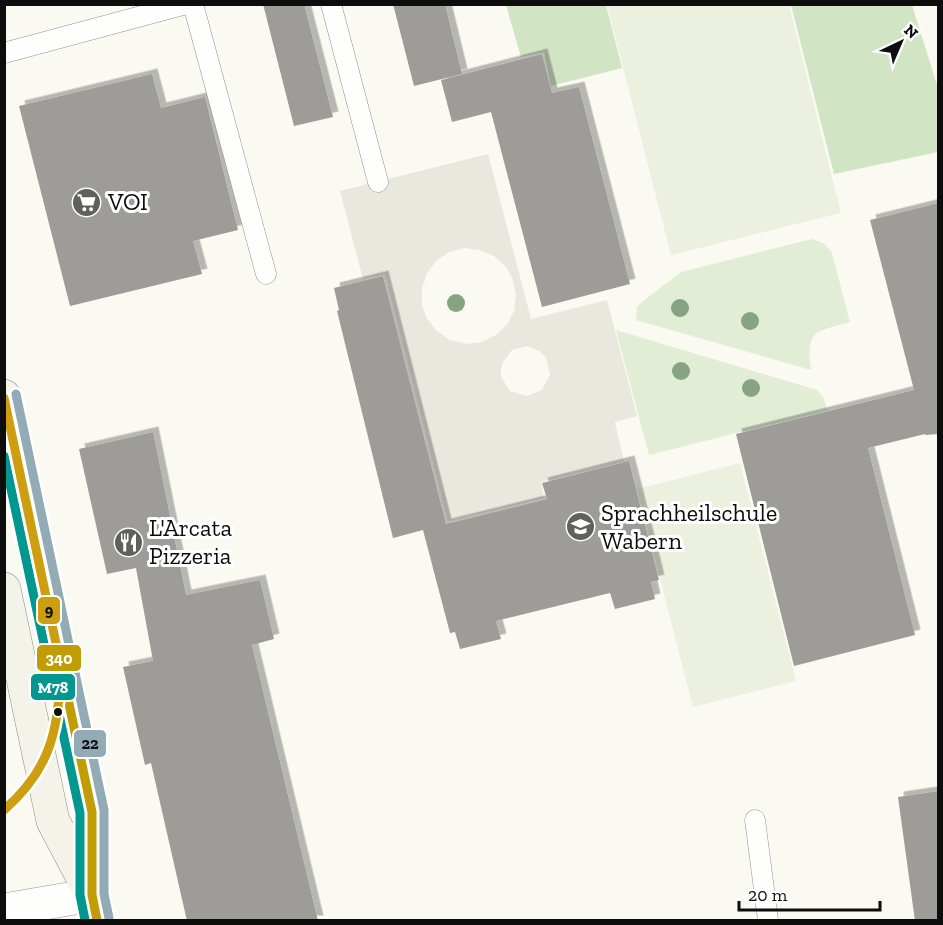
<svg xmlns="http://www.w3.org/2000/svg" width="943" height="925" font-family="'Zilla Slab',serif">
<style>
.green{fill:#e1edd5}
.forest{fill:#d1e4c4}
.pitch{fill:#ebf1de}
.plaza{fill:#e9e8df;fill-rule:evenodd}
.building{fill:#9d9c98;filter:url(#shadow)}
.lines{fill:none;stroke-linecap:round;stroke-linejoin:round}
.lane-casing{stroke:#949390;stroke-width:21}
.street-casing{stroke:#949390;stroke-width:34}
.secondary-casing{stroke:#8a8a87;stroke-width:34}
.lane{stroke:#fefefd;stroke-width:20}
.street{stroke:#fefefd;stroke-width:33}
.secondary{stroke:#f3f3ea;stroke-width:33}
.bus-1-casing{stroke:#fff;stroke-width:14}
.bus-2-casing{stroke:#fff;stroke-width:14}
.bus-3-casing{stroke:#fff;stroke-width:14}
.bus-1{stroke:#c29c03;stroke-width:9}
.bus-2{stroke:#009790;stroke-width:9}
.bus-3{stroke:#92abb5;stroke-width:9}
.tram-1-casing{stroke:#fff;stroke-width:14}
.tram-1{stroke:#cd9e0f;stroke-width:9}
.tree{fill:#88a382}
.bus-dot{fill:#0d0d0d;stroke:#fff;stroke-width:2}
.labels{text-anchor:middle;stroke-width:6;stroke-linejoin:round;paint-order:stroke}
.poi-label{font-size:24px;fill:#0d0d0d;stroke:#fff;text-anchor:start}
.line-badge{stroke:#fff;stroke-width:2}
.badge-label{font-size:16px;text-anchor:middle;font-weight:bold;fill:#fff}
.pale-badge-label{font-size:16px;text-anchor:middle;font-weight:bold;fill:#111}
</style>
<defs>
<filter id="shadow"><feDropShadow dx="5.5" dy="-5.5" stdDeviation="0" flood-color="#0004"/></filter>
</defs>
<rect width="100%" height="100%" fill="#faf9f2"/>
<g class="green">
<path d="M 812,239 L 825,244 L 832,253 L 850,322 C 814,332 806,330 811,370 L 636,320 L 637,306 L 681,272 Z"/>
<polygon points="616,330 817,390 823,397 828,410 649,455"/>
</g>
<g class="forest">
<polygon points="506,5 606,5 622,68 551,86 544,52 521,57"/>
<polygon points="791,5 912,5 938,88 938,152 834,174"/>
</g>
<g class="pitch">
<polygon points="607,5 789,5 841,213 671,255"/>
<polygon points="740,463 796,681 693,707 637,489"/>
</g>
<path class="plaza" d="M 488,154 L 531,319 L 607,300 L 637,416 L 615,422 L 624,462 L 541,482 L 544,498 L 448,521 L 385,274 L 363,279 L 340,191 ZM 464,248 L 480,250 L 494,256 L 506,267 L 513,280 L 516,295 L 514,311 L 507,325 L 496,335 L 482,342 L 466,344 L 450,340 L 437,331 L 427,319 L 422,305 L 422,288 L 427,273 L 436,261 L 449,252 ZM 527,346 L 541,352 L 546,358 L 550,375 L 542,390 L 527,396 L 510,391 L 501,377 L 501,369 L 503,362 L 512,350 Z"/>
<g class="building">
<polygon points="263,4 304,4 333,117 294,126"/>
<polygon points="393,4 445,4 462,74 414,86"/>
<polygon points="542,54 552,93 579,87 630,284 542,307 491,112 452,122 441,80"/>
<polygon points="152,74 161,108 205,97 238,230 193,241 202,274 70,306 19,106"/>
<polygon points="939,203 939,434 925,435 925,434 868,448 915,635 794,666 736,434 914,390 870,220"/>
<polygon points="383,276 446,524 547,499 542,483 629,461 659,580 651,582 655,599 615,609 610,593 496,621 501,639 460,649 455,632 450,633 423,530 393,538 337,311 339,310 334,288"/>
<polygon points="153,432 186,595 260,580 274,639 252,645 318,921 187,921 151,763 145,765 123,667 153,661 136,568 107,574 79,449"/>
<polygon points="939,791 939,921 915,921 898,797"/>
</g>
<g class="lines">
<defs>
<g id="lane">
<polyline points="193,4 266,274"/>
<polyline points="331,4 378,182"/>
<polyline points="4,53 186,4"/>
<polyline points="755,820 768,920"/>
</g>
<polyline id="street" points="4,910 92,895"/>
<g id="secondary">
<polyline points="4,396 92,812 92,895 97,920"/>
<polyline points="4,589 53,821 90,891"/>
</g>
</defs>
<use href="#lane" class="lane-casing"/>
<use href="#street" class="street-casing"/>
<use href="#secondary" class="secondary-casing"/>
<use href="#lane" class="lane"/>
<use href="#street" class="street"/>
<use href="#secondary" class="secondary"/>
<defs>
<polyline id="bus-1" points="4,398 92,812 92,895 97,920"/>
<polyline id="bus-2" points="4,456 80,813 80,895 85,920"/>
<polyline id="bus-3" points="16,394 104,810 104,894 109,918"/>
</defs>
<use href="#bus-1" class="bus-1-casing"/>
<use href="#bus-2" class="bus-2-casing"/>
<use href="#bus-3" class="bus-3-casing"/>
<use href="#bus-1" class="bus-1"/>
<use href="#bus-2" class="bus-2"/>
<use href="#bus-3" class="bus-3"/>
<defs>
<path id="tram-1" d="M 4,398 L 61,667 C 58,728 53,767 4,810"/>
</defs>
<use href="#tram-1" class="tram-1-casing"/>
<use href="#tram-1" class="tram-1"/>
</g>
<g class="tree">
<circle cx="456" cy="303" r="9"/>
<circle cx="680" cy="308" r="9"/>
<circle cx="750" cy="321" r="9"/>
<circle cx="681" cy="371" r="9"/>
<circle cx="751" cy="388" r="9"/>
</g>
<defs>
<symbol id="supermarket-disc" viewBox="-11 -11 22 22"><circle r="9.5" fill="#60605d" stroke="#fff"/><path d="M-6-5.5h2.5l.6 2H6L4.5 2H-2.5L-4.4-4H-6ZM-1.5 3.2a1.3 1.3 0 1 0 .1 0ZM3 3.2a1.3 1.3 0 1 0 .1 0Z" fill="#fff"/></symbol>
<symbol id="school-disc" viewBox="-11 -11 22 22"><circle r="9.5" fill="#60605d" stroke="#fff"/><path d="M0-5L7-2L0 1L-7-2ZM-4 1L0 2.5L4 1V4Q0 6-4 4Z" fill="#fff"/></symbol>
<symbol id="restaurant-disc" viewBox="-11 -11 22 22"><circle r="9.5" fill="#60605d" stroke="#fff"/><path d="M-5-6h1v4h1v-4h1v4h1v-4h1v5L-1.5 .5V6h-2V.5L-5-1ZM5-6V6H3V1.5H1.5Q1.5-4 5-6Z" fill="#fff"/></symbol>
</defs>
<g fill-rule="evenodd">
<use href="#supermarket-disc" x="70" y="186" width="33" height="33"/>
<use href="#school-disc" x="564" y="510" width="33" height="33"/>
<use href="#restaurant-disc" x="112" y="526" width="33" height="33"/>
</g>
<circle class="bus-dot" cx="58" cy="712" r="5"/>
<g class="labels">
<g class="poi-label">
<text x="108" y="210">VOI</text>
<text x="601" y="521">Sprachheilschule<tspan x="601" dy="28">Wabern</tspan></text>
<text x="149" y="536">L'Arcata<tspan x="149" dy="28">Pizzeria</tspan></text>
</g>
</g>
<g class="line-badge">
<rect x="37" y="596" width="24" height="29" rx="6" fill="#cd9e0f"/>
<rect x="36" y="644" width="46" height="28" rx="6" fill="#c29c03"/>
<rect x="30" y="673" width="46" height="28" rx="6" fill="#009790"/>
<rect x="73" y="729" width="34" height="29" rx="6" fill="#92abb5"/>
</g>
<g class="badge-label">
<text x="59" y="664">340</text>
<text x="53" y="693">M78</text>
</g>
<g class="pale-badge-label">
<text x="49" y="616">9</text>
<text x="90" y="749">22</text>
</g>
<rect width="943" height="925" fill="none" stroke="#0d0d0d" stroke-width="12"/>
<g transform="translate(901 42) rotate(44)" stroke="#ffffff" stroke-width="4.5" paint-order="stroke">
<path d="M0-4.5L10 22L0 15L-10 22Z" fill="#0d0d0d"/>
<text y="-9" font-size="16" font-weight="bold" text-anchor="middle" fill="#0d0d0d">N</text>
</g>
<path d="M739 901v9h141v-9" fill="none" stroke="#0d0d0d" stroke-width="3"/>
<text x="748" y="901" font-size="18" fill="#0d0d0d" stroke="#ffffff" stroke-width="4.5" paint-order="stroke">20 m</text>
</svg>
